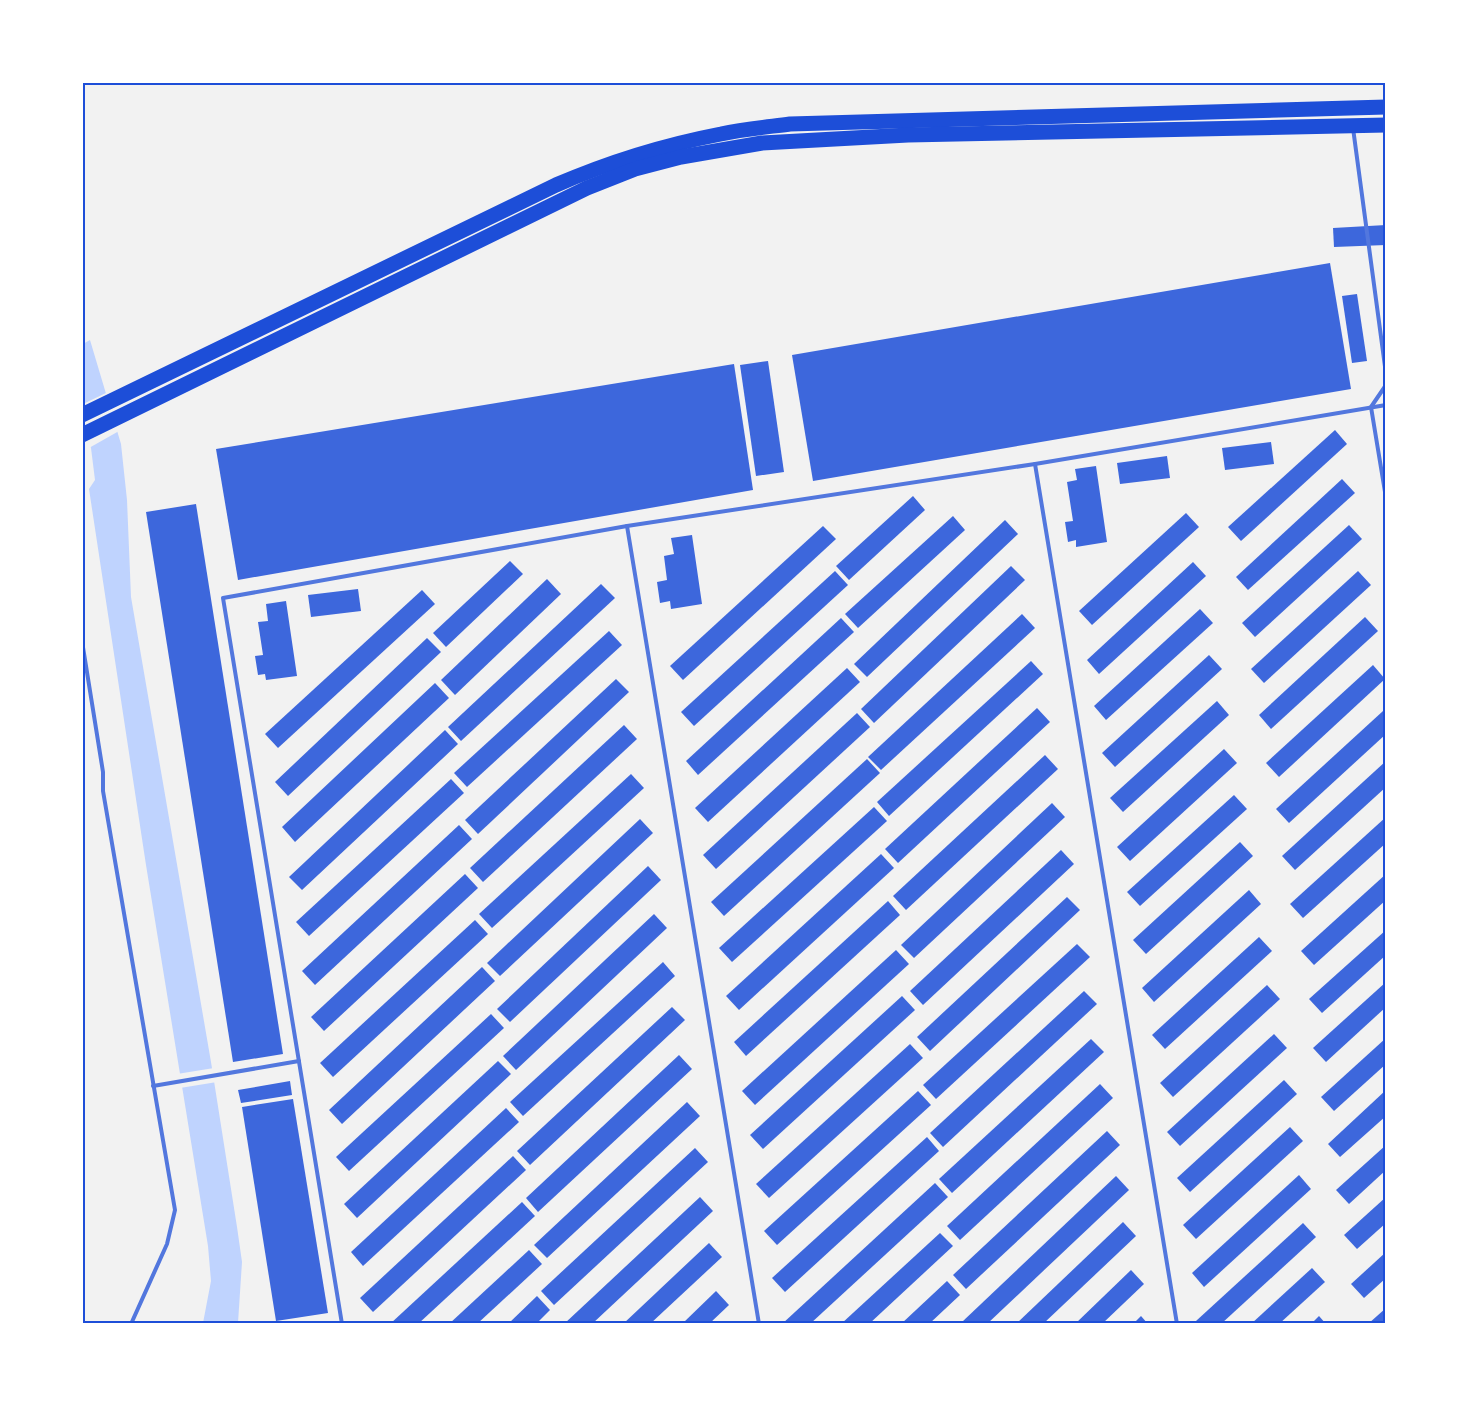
<svg xmlns="http://www.w3.org/2000/svg" width="1468" height="1406" font-family="'Exo 2',sans-serif">
<style>
.water{fill:#bfd3fe}
.pier{fill:#f2f2f2}
.building{fill:#3d67dc}
.lines{fill:none;stroke-linecap:round;stroke-linejoin:round}
.service{stroke:#5277de;stroke-width:4}
.motorway{stroke:#1d4ed8;stroke-width:15}
.neatline{fill:none;stroke:#1d4ed8;stroke-width:2}
</style>
<rect width="100%" height="100%" fill="#f2f2f2"/>
<polygon class="water" points="90,340 121,444 127,500 131,597 211,1062 237,1227 242,1262 238,1323 203,1323 211,1281 208,1246 146,865 89,489 95,480 91,448 83,425 83,344"/>
<g class="pier">
<polygon points="108,392 119,431 89,448 82,432 83,404"/>
<polygon points="214,1068 217,1082 180,1088 177,1074"/>
</g>
<g class="building">
<polygon points="1386,225 1386,245 1334,247 1333,228"/>
<polygon points="1330,263 1351,389 813,481 792,355"/>
<polygon points="1357,294 1367,361 1352,363 1342,296"/>
<polygon points="768,361 784,472 756,476 740,365"/>
<polygon points="734,364 753,490 238,580 216,449"/>
<polygon points="1335,430 1347,444 1241,541 1228,527"/>
<polygon points="1271,442 1274,464 1225,470 1222,448"/>
<polygon points="1167,456 1170,478 1120,484 1117,463"/>
<polygon points="1096,466 1107,542 1076,547 1076,540 1068,542 1065,522 1073,521 1067,482 1077,480 1075,469"/>
<polygon points="1342,479 1355,493 1248,590 1236,577"/>
<polygon points="913,496 925,510 849,580 836,566"/>
<polygon points="196,504 283,1054 233,1062 146,512"/>
<polygon points="1186,513 1199,527 1092,625 1079,611"/>
<polygon points="953,516 965,530 858,628 845,614"/>
<polygon points="1005,520 1018,534 867,677 854,664"/>
<polygon points="1349,525 1362,539 1255,637 1242,623"/>
<polygon points="823,526 836,539 683,680 670,666"/>
<polygon points="692,535 702,604 671,609 670,601 660,603 657,582 667,580 664,556 674,554 671,538"/>
<polygon points="510,561 523,574 446,647 433,633"/>
<polygon points="1193,562 1206,576 1099,674 1087,660"/>
<polygon points="1011,566 1025,580 874,723 861,709"/>
<polygon points="835,571 848,585 694,726 681,712"/>
<polygon points="1358,571 1371,585 1264,683 1251,669"/>
<polygon points="547,579 561,594 455,695 441,680"/>
<polygon points="601,584 615,598 461,741 448,727"/>
<polygon points="358,589 361,611 311,617 308,595"/>
<polygon points="422,590 435,604 278,748 265,734"/>
<polygon points="286,601 297,676 266,680 265,674 258,675 255,656 263,655 258,622 268,621 266,604"/>
<polygon points="1200,609 1213,623 1106,720 1094,706"/>
<polygon points="1022,614 1035,628 881,770 868,757"/>
<polygon points="1365,617 1378,631 1271,729 1259,715"/>
<polygon points="841,618 854,632 698,775 686,761"/>
<polygon points="609,631 622,645 467,787 454,773"/>
<polygon points="427,638 441,652 288,796 275,782"/>
<polygon points="1209,655 1222,669 1115,767 1102,753"/>
<polygon points="1031,661 1043,674 889,816 877,802"/>
<polygon points="1373,665 1385,679 1279,777 1266,763"/>
<polygon points="847,668 860,682 708,822 695,808"/>
<polygon points="616,679 629,692 478,834 465,820"/>
<polygon points="435,683 449,698 295,842 282,827"/>
<polygon points="1217,701 1229,715 1123,812 1110,798"/>
<polygon points="1037,708 1050,722 898,863 885,849"/>
<polygon points="1383,711 1386,714 1386,734 1289,823 1276,809"/>
<polygon points="857,713 870,727 716,869 703,855"/>
<polygon points="624,725 637,739 483,882 470,868"/>
<polygon points="445,730 458,744 302,890 289,877"/>
<polygon points="1224,749 1237,763 1130,861 1117,847"/>
<polygon points="1045,755 1058,769 906,910 893,896"/>
<polygon points="867,759 880,773 724,916 711,902"/>
<polygon points="1386,761 1386,787 1295,870 1282,856"/>
<polygon points="631,774 644,788 492,928 479,914"/>
<polygon points="451,779 464,793 309,936 296,922"/>
<polygon points="1234,795 1247,809 1140,906 1127,892"/>
<polygon points="1052,803 1065,817 914,958 901,945"/>
<polygon points="874,807 887,821 732,962 719,948"/>
<polygon points="1386,817 1386,843 1303,918 1290,904"/>
<polygon points="640,819 653,833 500,976 487,963"/>
<polygon points="459,825 472,839 315,985 302,971"/>
<polygon points="1240,842 1253,856 1146,954 1133,940"/>
<polygon points="1061,850 1074,864 923,1005 910,991"/>
<polygon points="881,854 894,868 739,1010 726,996"/>
<polygon points="648,866 661,880 510,1022 497,1009"/>
<polygon points="465,874 478,888 324,1031 311,1017"/>
<polygon points="1386,874 1386,900 1314,965 1301,951"/>
<polygon points="1249,890 1261,904 1154,1002 1142,988"/>
<polygon points="1067,897 1080,910 930,1051 917,1037"/>
<polygon points="888,901 900,915 746,1056 734,1042"/>
<polygon points="654,914 667,928 516,1070 503,1056"/>
<polygon points="475,920 488,934 333,1077 320,1063"/>
<polygon points="1386,930 1386,955 1322,1013 1309,999"/>
<polygon points="1259,937 1272,951 1165,1049 1152,1035"/>
<polygon points="1077,944 1090,957 936,1099 923,1085"/>
<polygon points="896,950 909,964 755,1105 742,1091"/>
<polygon points="663,962 675,976 523,1116 510,1102"/>
<polygon points="482,967 495,981 342,1124 329,1110"/>
<polygon points="1386,982 1386,1007 1326,1062 1313,1048"/>
<polygon points="1267,985 1280,999 1173,1097 1160,1083"/>
<polygon points="1084,991 1097,1004 943,1147 930,1133"/>
<polygon points="902,996 915,1010 763,1149 750,1135"/>
<polygon points="672,1007 685,1020 530,1165 517,1151"/>
<polygon points="491,1014 504,1028 349,1171 336,1157"/>
<polygon points="1274,1034 1287,1048 1180,1146 1167,1132"/>
<polygon points="1386,1038 1386,1064 1334,1111 1321,1097"/>
<polygon points="1091,1039 1104,1052 952,1193 939,1179"/>
<polygon points="910,1044 923,1058 769,1198 756,1184"/>
<polygon points="679,1055 692,1069 538,1212 526,1198"/>
<polygon points="498,1061 511,1074 357,1218 344,1204"/>
<polygon points="1284,1080 1297,1094 1190,1192 1177,1178"/>
<polygon points="290,1081 292,1095 241,1103 238,1090"/>
<polygon points="1100,1084 1113,1098 960,1240 947,1226"/>
<polygon points="1386,1090 1386,1116 1340,1157 1328,1144"/>
<polygon points="918,1091 931,1105 777,1245 764,1231"/>
<polygon points="293,1099 328,1313 276,1321 242,1107"/>
<polygon points="687,1102 700,1116 547,1258 534,1245"/>
<polygon points="506,1108 519,1122 363,1266 351,1252"/>
<polygon points="1290,1127 1303,1141 1196,1239 1183,1225"/>
<polygon points="1107,1131 1120,1145 966,1289 953,1275"/>
<polygon points="927,1137 939,1151 785,1292 772,1278"/>
<polygon points="1386,1145 1386,1170 1349,1204 1336,1190"/>
<polygon points="695,1148 708,1162 554,1305 541,1291"/>
<polygon points="513,1156 526,1170 373,1312 360,1298"/>
<polygon points="1299,1175 1311,1189 1204,1287 1192,1273"/>
<polygon points="1116,1176 1129,1190 987,1324 963,1324 962,1322"/>
<polygon points="935,1183 948,1197 810,1324 782,1324"/>
<polygon points="700,1197 713,1211 592,1324 564,1324"/>
<polygon points="1386,1197 1386,1223 1357,1249 1344,1235"/>
<polygon points="522,1202 535,1216 418,1324 390,1324"/>
<polygon points="1123,1222 1136,1236 1043,1324 1016,1324"/>
<polygon points="1303,1223 1316,1237 1221,1324 1199,1324 1196,1321"/>
<polygon points="940,1233 953,1246 869,1324 841,1324"/>
<polygon points="709,1243 722,1257 650,1324 623,1324"/>
<polygon points="529,1250 542,1264 477,1324 449,1324"/>
<polygon points="1386,1252 1386,1278 1364,1298 1351,1284"/>
<polygon points="1312,1268 1325,1282 1279,1324 1251,1324"/>
<polygon points="1131,1270 1144,1284 1102,1324 1075,1324"/>
<polygon points="947,1281 960,1295 929,1324 901,1324"/>
<polygon points="716,1291 729,1305 709,1324 682,1324"/>
<polygon points="537,1296 550,1310 536,1324 508,1324"/>
<polygon points="1386,1308 1386,1324 1368,1324"/>
<polygon points="1141,1316 1148,1324 1133,1324"/>
<polygon points="1319,1316 1326,1324 1311,1324"/>
</g>
<g class="lines">
<g class="service">
<polyline points="1353,128 1386,374"/>
<polyline points="1386,385 1371,407 1386,498"/>
<polyline points="1035,464 1177,1324"/>
<polyline points="627,526 759,1324"/>
<polyline points="82,641 103,772 103,791 175,1210 167,1244 131,1324"/>
<polyline points="153,1086 299,1061"/>
<polyline points="342,1324 223,598 627,526 1035,464 1386,405"/>
</g>
<g class="motorway">
<path d="M 82,415 L 556,185 C 609,162 664,145 721,134 C 744,129 767,127 790,124 L 1386,107"/>
<polyline points="82,435 587,188 635,169 681,157 762,143 908,135 1386,125"/>
</g>
</g>
<rect width="1468" height="1406" fill="none" stroke="#ffffff" stroke-width="168"/>
<rect x="84" y="84" width="1300" height="1238" class="neatline"/>
</svg>
